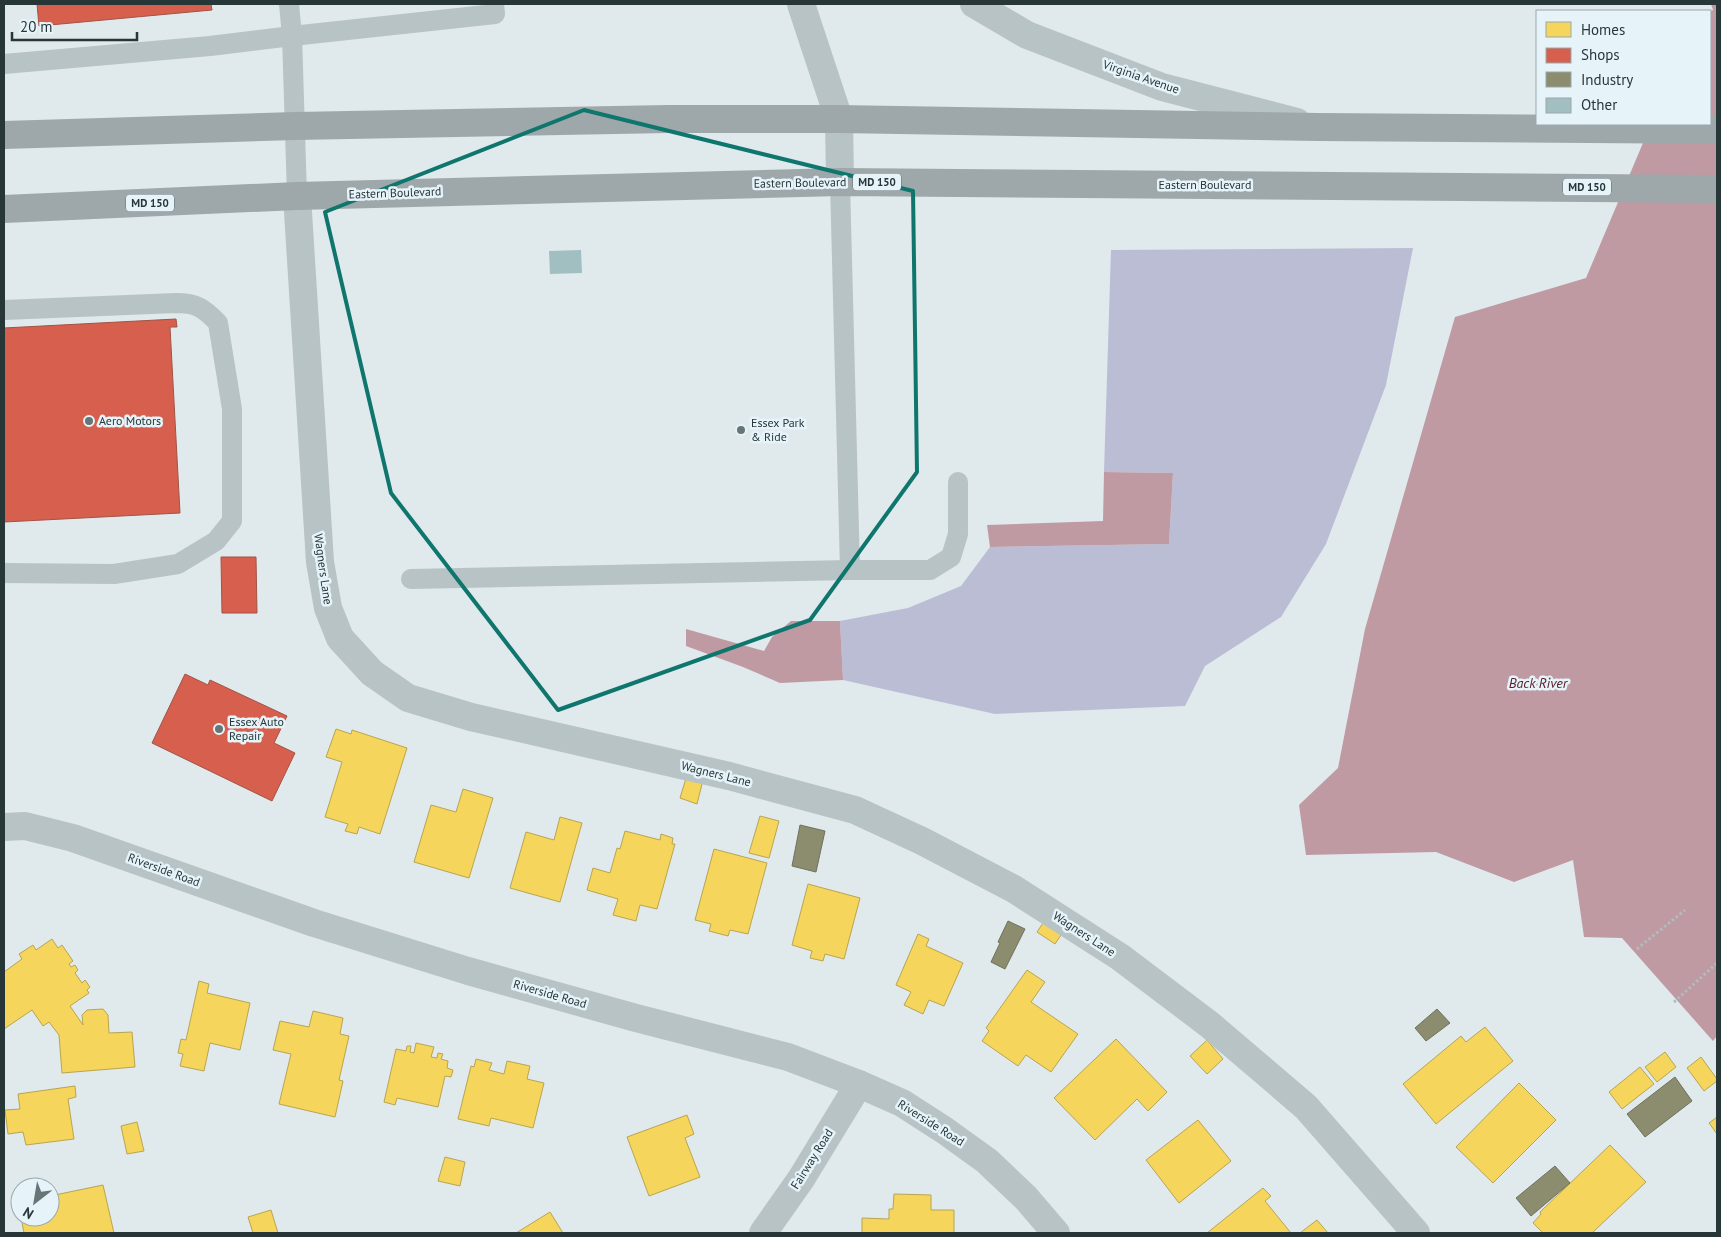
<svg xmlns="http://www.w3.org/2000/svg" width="1721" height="1237" font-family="'PT Sans',sans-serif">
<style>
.green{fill:#bbbdd5}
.water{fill:#bf9aa3}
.homes{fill:#f6d55c;stroke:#b8a551}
.shops{fill:#d6604d;stroke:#a25346}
.industry{fill:#8c8c6e;stroke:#6e725e}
.building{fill:#a1bfc1}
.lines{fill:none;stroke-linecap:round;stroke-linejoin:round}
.path{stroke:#b1bcbf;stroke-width:3;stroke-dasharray:2.5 2.5;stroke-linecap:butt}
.service{stroke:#b8c3c6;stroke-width:20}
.minor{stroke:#b8c3c6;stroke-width:28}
.primary{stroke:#9ea8aa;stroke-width:28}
.marked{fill:none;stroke:#0f766e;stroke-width:4;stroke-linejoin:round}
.poi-dot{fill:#687576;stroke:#e6f4fa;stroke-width:2}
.labels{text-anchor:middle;stroke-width:5;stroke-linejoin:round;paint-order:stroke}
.shield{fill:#e6f4fa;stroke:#606f72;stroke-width:1}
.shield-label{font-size:11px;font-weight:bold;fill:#273637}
.street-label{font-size:12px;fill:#273637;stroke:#e6f4fa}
.poi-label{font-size:12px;fill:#273637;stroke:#e6f4fa;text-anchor:start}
.water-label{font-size:14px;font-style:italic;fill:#5a1b27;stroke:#e6f4fa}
</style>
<rect width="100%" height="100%" fill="#e0e9ec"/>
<polygon class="green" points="1413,248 1386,385 1326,544 1281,617 1205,666 1185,706 995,714 843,680 840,621 908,608 961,586 990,547 1169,544 1173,473 1104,472 1111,250"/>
<g class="water">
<polygon points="1711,4 1717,4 1717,1036 1713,1041 1622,938 1584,937 1573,860 1514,882 1436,852 1306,855 1299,805 1338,768 1365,629 1455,317 1586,278 1651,124 1710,124 1710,12 1713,10"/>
<polygon points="1104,472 1173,473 1169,544 990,547 987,525 1103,521"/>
<polygon points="791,621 840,621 843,680 780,683 743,667 686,646 686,629 764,651 772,637"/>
</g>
<g class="homes">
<polygon points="336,729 351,734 352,730 407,748 380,834 359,827 357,834 345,831 348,824 325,817 342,762 326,757"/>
<polygon points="687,775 703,780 697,804 680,798"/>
<polygon points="463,789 493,798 469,878 414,862 431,805 456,812"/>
<polygon points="760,816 779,821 769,858 749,853"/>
<polygon points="560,817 582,823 560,902 510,888 526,832 554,840"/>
<polygon points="625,831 660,840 661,834 673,838 672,844 675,844 657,909 640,905 636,921 613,915 618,899 587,890 593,868 610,873 617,848 620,849"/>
<polygon points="714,849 767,863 748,934 730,930 728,936 709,931 711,924 695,920"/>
<polygon points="808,884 860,898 844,959 825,954 823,961 810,958 812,951 792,945"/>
<polygon points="1047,917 1065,929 1055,944 1037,932"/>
<polygon points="918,934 929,939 926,946 963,963 944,1006 929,1000 923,1014 904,1005 911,992 896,985"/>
<polygon points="52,939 58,948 62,945 73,961 69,964 71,967 75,965 78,970 75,973 82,983 85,980 90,987 87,990 89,993 70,1006 83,1025 82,1015 87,1010 103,1009 108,1015 109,1033 132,1032 135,1067 62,1073 59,1035 49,1022 43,1026 32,1010 4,1029 4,972 22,959 19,954 33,945 36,950"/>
<polygon points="1027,970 1045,982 1031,1002 1078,1034 1051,1072 1026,1055 1018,1066 982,1041 989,1031 986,1028"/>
<polygon points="199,981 209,984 207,993 250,1003 240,1050 210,1043 204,1071 180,1066 183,1054 178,1053 181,1039 186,1040"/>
<polygon points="313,1011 343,1018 340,1034 349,1036 339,1080 343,1081 335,1117 279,1104 291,1054 273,1050 280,1021 309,1027"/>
<polygon points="1485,1027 1513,1061 1436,1124 1403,1084 1461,1036 1466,1042"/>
<polygon points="1116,1039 1167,1092 1148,1111 1137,1099 1095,1140 1054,1098"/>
<polygon points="1207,1040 1223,1059 1207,1074 1190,1056"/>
<polygon points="416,1043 434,1047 431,1057 437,1058 438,1053 443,1054 441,1059 448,1061 447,1068 453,1070 451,1077 445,1076 438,1107 397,1098 395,1105 384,1102 396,1049 406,1051 407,1046 411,1046 410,1052 414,1053"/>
<polygon points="1665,1052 1676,1067 1657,1082 1645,1067"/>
<polygon points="1701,1057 1717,1079 1717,1081 1704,1091 1687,1068"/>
<polygon points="476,1059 492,1063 489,1070 504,1074 507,1061 530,1066 527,1079 544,1083 533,1128 491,1118 489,1126 458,1119 471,1066 474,1067"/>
<polygon points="1640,1067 1654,1084 1622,1109 1609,1092"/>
<polygon points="1519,1083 1556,1120 1493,1183 1456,1147"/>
<polygon points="75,1086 76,1097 68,1099 74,1139 26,1145 23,1132 8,1134 5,1110 20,1109 18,1094"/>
<polygon points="687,1115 694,1134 685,1138 700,1177 649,1196 627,1137"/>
<polygon points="1717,1117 1717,1134 1709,1123"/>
<polygon points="1198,1120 1231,1161 1179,1203 1146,1160"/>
<polygon points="137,1122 144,1151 127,1154 121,1126"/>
<polygon points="1610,1145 1646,1182 1592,1233 1543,1233 1533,1223 1541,1214 1540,1212"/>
<polygon points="445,1157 465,1162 460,1186 438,1181"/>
<polygon points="103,1185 114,1233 24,1233 21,1217 50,1217 50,1196"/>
<polygon points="1263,1188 1271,1196 1265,1201 1291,1233 1207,1233"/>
<polygon points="894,1194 931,1195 931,1210 954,1210 954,1233 862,1233 862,1218 889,1219 889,1209 893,1209"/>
<polygon points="271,1210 278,1233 253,1233 248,1217"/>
<polygon points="550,1212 563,1233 516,1233"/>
<polygon points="1317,1220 1328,1233 1300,1233"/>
</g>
<g class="shops">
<polygon points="37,4 211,4 212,10 39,26"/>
<polygon points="176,319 177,327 170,327 180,513 4,522 4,328"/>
<polygon points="221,557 256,557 257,613 222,613"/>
<polygon points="185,674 208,685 210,680 287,716 274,743 295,753 272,801 152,743"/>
</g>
<g class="industry">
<polygon points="800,825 825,831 816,872 792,866"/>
<polygon points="1008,921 1025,929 1005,969 991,962 1000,943 998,942"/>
<polygon points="1437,1009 1450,1023 1426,1041 1415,1028"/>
<polygon points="1675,1077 1692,1101 1645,1137 1627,1114"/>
<polygon points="1555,1166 1570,1183 1531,1216 1516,1198"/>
</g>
<polygon class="building" points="581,250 582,273 550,274 549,251"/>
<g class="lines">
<g class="path">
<polyline points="1637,949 1685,910"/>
<polyline points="1674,1002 1717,963"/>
</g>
<g class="service">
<polyline points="289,4 292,36 297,196"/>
<polyline points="4,64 210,46 292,36 495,14 494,4"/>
<polyline points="840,182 850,570 930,570 951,557 958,534 958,482"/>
<path d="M 4,310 L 176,303 C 196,303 204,308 218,323 L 232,409 L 232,521 L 216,541 L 178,564 L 114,574 L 4,573"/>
<polyline points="411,579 850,570"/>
</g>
<g class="minor">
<polyline points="801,4 839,119 840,182"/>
<polyline points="974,4 1027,35 1162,87 1297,122"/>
<polyline points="297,196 320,562 328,608 340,638 372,673 408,698 471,717 729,776 855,810 922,841 1014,889 1120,957 1210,1025 1306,1107 1416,1233"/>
<polyline points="4,827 25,826 73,838 314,923 468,971 636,1018 788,1057 859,1084 902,1103 944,1130 987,1161 1026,1198 1056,1233"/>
<polyline points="763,1233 801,1179 859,1084"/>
</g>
<g class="primary">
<polyline points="4,135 295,126 668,119 839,119 1318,127 1717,130"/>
<polyline points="4,209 297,196 840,182 1717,189"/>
</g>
</g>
<path class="marked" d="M 584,110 L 913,191 L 917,472 L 810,620 L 558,710 L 391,493 L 325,212 Z"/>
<g class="poi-dot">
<circle cx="89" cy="421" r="5"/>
<circle cx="741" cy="430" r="5"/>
<circle cx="219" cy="729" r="5"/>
</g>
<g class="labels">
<g class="shield">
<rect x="853" y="173.5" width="48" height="17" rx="4"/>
<rect x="1563" y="178.5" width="48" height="17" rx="4"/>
<rect x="126" y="194.5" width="48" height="17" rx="4"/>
</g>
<g class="shield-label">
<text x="877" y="186">MD 150</text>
<text x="1587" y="191">MD 150</text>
<text x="150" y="207">MD 150</text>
</g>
<g class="street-label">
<text transform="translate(1141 77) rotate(19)" y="4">Virginia Avenue</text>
<text transform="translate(800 183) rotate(-1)" y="4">Eastern Boulevard</text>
<text x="1205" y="189">Eastern Boulevard</text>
<text transform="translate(395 193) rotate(-2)" y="4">Eastern Boulevard</text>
<text transform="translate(323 569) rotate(82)" y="4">Wagners Lane</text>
<text transform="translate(716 774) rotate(14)" y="4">Wagners Lane</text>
<text transform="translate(164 870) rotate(20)" y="4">Riverside Road</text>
<text transform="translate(1084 934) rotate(33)" y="4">Wagners Lane</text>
<text transform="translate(550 994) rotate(16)" y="4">Riverside Road</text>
<text transform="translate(931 1123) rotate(32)" y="4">Riverside Road</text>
<text transform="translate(812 1159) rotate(-58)" y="4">Fairway Road</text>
</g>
<g class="poi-label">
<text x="99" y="425">Aero Motors</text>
<text x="751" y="427">Essex Park<tspan x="751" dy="14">&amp; Ride</tspan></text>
<text x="229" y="726">Essex Auto<tspan x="229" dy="14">Repair</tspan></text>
</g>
<g class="water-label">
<text x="1538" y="688">Back River</text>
</g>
</g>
<rect width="1721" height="1237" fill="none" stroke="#273637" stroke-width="10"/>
<rect x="1536" y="10" width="175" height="115" fill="#e6f4fa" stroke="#9aa8ac"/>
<rect x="1546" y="22" width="25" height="15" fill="#f6d55c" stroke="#9aa8ac"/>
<text x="1581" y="35" font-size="15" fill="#273637">Homes</text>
<rect x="1546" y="48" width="25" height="15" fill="#d6604d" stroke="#9aa8ac"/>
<text x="1581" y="60" font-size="15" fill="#273637">Shops</text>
<rect x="1546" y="72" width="25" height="15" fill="#8c8c6e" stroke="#9aa8ac"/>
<text x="1581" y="85" font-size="15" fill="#273637">Industry</text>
<rect x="1546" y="98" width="25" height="15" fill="#a1bfc1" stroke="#9aa8ac"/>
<text x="1581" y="110" font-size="15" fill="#273637">Other</text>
<g transform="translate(35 1202) rotate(211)"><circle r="24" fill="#e6f4fa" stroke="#9aa8ac"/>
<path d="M0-4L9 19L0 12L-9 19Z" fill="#687576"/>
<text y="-8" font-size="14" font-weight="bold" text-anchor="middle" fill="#273637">N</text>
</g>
<path d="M12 32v8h125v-8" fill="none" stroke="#273637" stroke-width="2.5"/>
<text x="20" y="32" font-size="15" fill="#273637" stroke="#e6f4fa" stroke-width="4" paint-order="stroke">20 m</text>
</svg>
